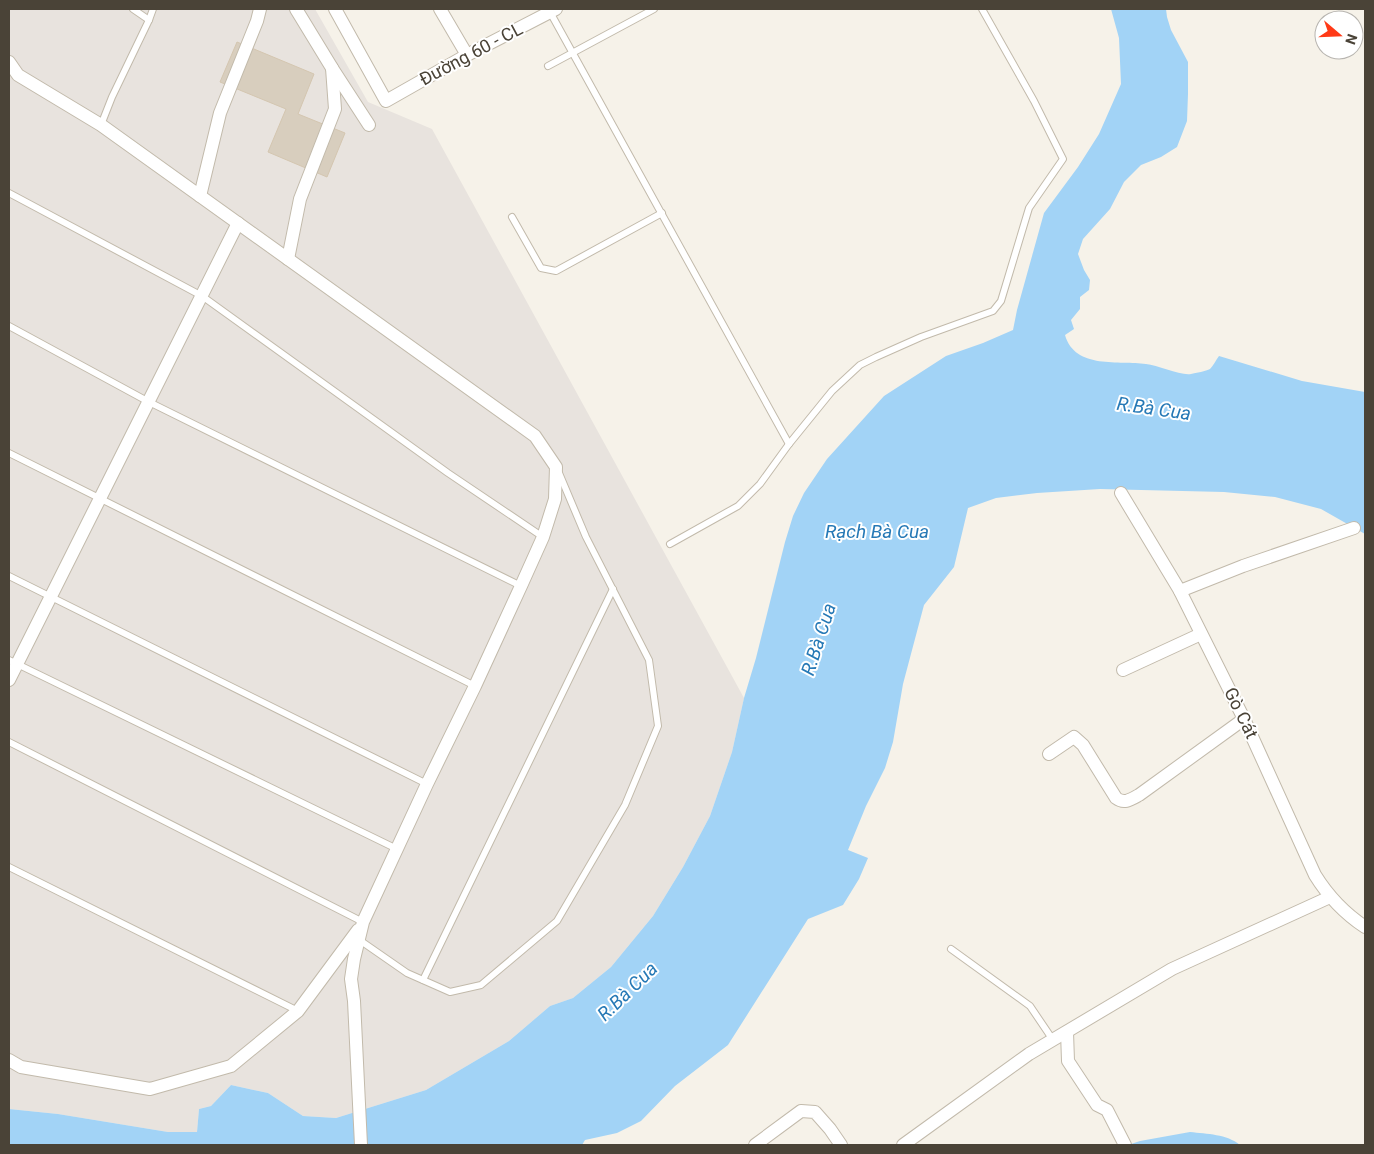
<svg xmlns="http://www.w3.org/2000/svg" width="1374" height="1154" font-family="Roboto,sans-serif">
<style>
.industrial{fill:#e8e3de}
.water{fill:#a2d3f6}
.building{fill:#d8cebe;stroke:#d4c6b0}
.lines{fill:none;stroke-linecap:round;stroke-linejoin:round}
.service-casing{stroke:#c2baab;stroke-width:8}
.minor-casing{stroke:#c2baab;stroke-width:14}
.service{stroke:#fff;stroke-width:6}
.minor{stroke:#fff;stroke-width:12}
.labels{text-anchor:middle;stroke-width:4;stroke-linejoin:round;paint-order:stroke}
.street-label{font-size:18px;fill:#4a4337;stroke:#fff}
.water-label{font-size:19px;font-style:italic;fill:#2679b6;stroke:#fff}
</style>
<rect width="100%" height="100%" fill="#f6f2e9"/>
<polygon class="industrial" points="9,9 315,9 368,102 432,129 744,698 732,752 710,816 683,867 653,916 611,967 573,998 550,1006 509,1041 426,1090 336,1118 303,1116 268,1093 231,1085 211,1106 199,1109 197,1132 168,1132 58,1114 9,1109"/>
<g class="water">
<path d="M 1111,9 L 1166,9 L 1167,17 L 1171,30 L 1188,62 L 1188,94 L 1187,121 L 1177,147 L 1161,157 L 1141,165 L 1124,182 L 1110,209 L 1083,239 L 1078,254 L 1084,270 L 1090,280 L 1089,290 L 1080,297 L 1080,309 L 1071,320 L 1074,329 L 1065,335 C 1075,370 1120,360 1146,364 C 1158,365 1181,376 1191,374 C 1196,373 1206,371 1210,369 C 1213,366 1216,360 1219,356 L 1302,381 L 1365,392 L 1365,534 L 1321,509 L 1275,497 L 1224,492 L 1100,489 L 1037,493 L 996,498 L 968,508 L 954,567 L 924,605 L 903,684 L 893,742 L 885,768 L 866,806 L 848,850 L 868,858 L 859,879 L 843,905 L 808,919 L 728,1045 L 675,1086 L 641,1121 L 617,1133 L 585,1140 L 582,1145 L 9,1145 L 9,1109 L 58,1114 L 168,1132 L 197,1132 L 199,1109 L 211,1106 L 231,1085 L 268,1093 L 303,1116 L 336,1118 L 426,1090 L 509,1041 L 550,1006 L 573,998 L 611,967 L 653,916 L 683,867 L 710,816 L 732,752 L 744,698 L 756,658 L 785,542 L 793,516 L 804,493 L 827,459 L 884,396 L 946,356 L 983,343 L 1013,330 L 1017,310 L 1044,213 L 1078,167 L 1099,134 L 1121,84 L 1119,38 Z"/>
<path d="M 1190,1132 C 1207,1134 1227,1134 1240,1145 L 1128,1145 L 1140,1141 Z"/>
</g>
<polygon class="building" points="237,42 314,74 298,114 345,133 327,177 268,152 286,109 220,82"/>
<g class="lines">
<defs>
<g id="service">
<polyline points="133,9 149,20"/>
<polyline points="550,12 789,444"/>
<polyline points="548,66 654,9"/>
<polyline points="101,125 112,97 149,20 153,9"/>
<polyline points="9,193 202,296 448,473 543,537"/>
<polyline points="512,217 541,268 556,271 662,213"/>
<polyline points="9,326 149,402 521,586"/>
<polyline points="9,453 475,686"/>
<polyline points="670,544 738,506 760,484 789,444 832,391 860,365 876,357 921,337 993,311 1001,301 1029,208 1063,159 1034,101 982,9"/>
<polyline points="9,576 427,784"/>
<polyline points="9,660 397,849"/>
<polyline points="9,742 363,922"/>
<polyline points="9,867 298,1011"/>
<polyline points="358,939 407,973 450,992 481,985 557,921 625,805 658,726 649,660 586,537 559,473"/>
<polyline points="951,949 1030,1006 1053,1040"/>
<polyline points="423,980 613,589"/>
</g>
<g id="minor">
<polyline points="296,9 332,68 369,125"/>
<polyline points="335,9 386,101 467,55 556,9"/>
<polyline points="440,9 467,55"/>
<polyline points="9,62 18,75 101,125 535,436 556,467 555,499 543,537 521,586 475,686 427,784 363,922 354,959 351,979 354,1001 361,1145"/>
<polyline points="200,196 220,113 257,21 260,9"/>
<polyline points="288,259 300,199 335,109 332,68"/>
<path d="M 1121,493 L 1180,591 L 1244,719 L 1315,875 C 1328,896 1344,913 1365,927"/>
<polyline points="1180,591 1243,566 1354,528"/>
<polyline points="1123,670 1201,634"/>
<polyline points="9,680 238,223"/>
<path d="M 1049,754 L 1074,737 L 1083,745 L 1116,798 C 1124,804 1130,800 1139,795 L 1244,719"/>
<polyline points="1067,1032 1068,1061 1097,1105 1107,1110 1125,1145"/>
<polyline points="9,1060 21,1067 150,1089 231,1066 298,1011 358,930"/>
<polyline points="755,1145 801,1111 815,1112 830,1129 841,1145"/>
<polyline points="903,1145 1029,1054 1172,969 1330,897"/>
</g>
</defs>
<use href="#service" class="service-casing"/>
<use href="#minor" class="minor-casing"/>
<use href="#service" class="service"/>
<use href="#minor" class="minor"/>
</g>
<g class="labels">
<g class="street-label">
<text transform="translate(471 54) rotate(-28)" y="6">Đường 60 - CL</text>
<text transform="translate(1241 713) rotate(64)" y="6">Gò Cát</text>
</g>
<g class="water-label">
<text transform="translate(1154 408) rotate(8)" y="7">R.Bà Cua</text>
<text x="877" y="538">Rạch Bà Cua</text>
<text transform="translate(818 639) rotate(-72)" y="7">R.Bà Cua</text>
<text transform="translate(627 991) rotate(-44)" y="7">R.Bà Cua</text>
</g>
</g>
<rect width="1374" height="1154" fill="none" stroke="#4a4337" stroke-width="20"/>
<g transform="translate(1339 35) rotate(109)"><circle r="24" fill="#ffffff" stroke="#b7b4af"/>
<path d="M0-4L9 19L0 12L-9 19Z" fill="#ff3a17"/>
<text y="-8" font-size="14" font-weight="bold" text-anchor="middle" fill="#4a4337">N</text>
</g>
</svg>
